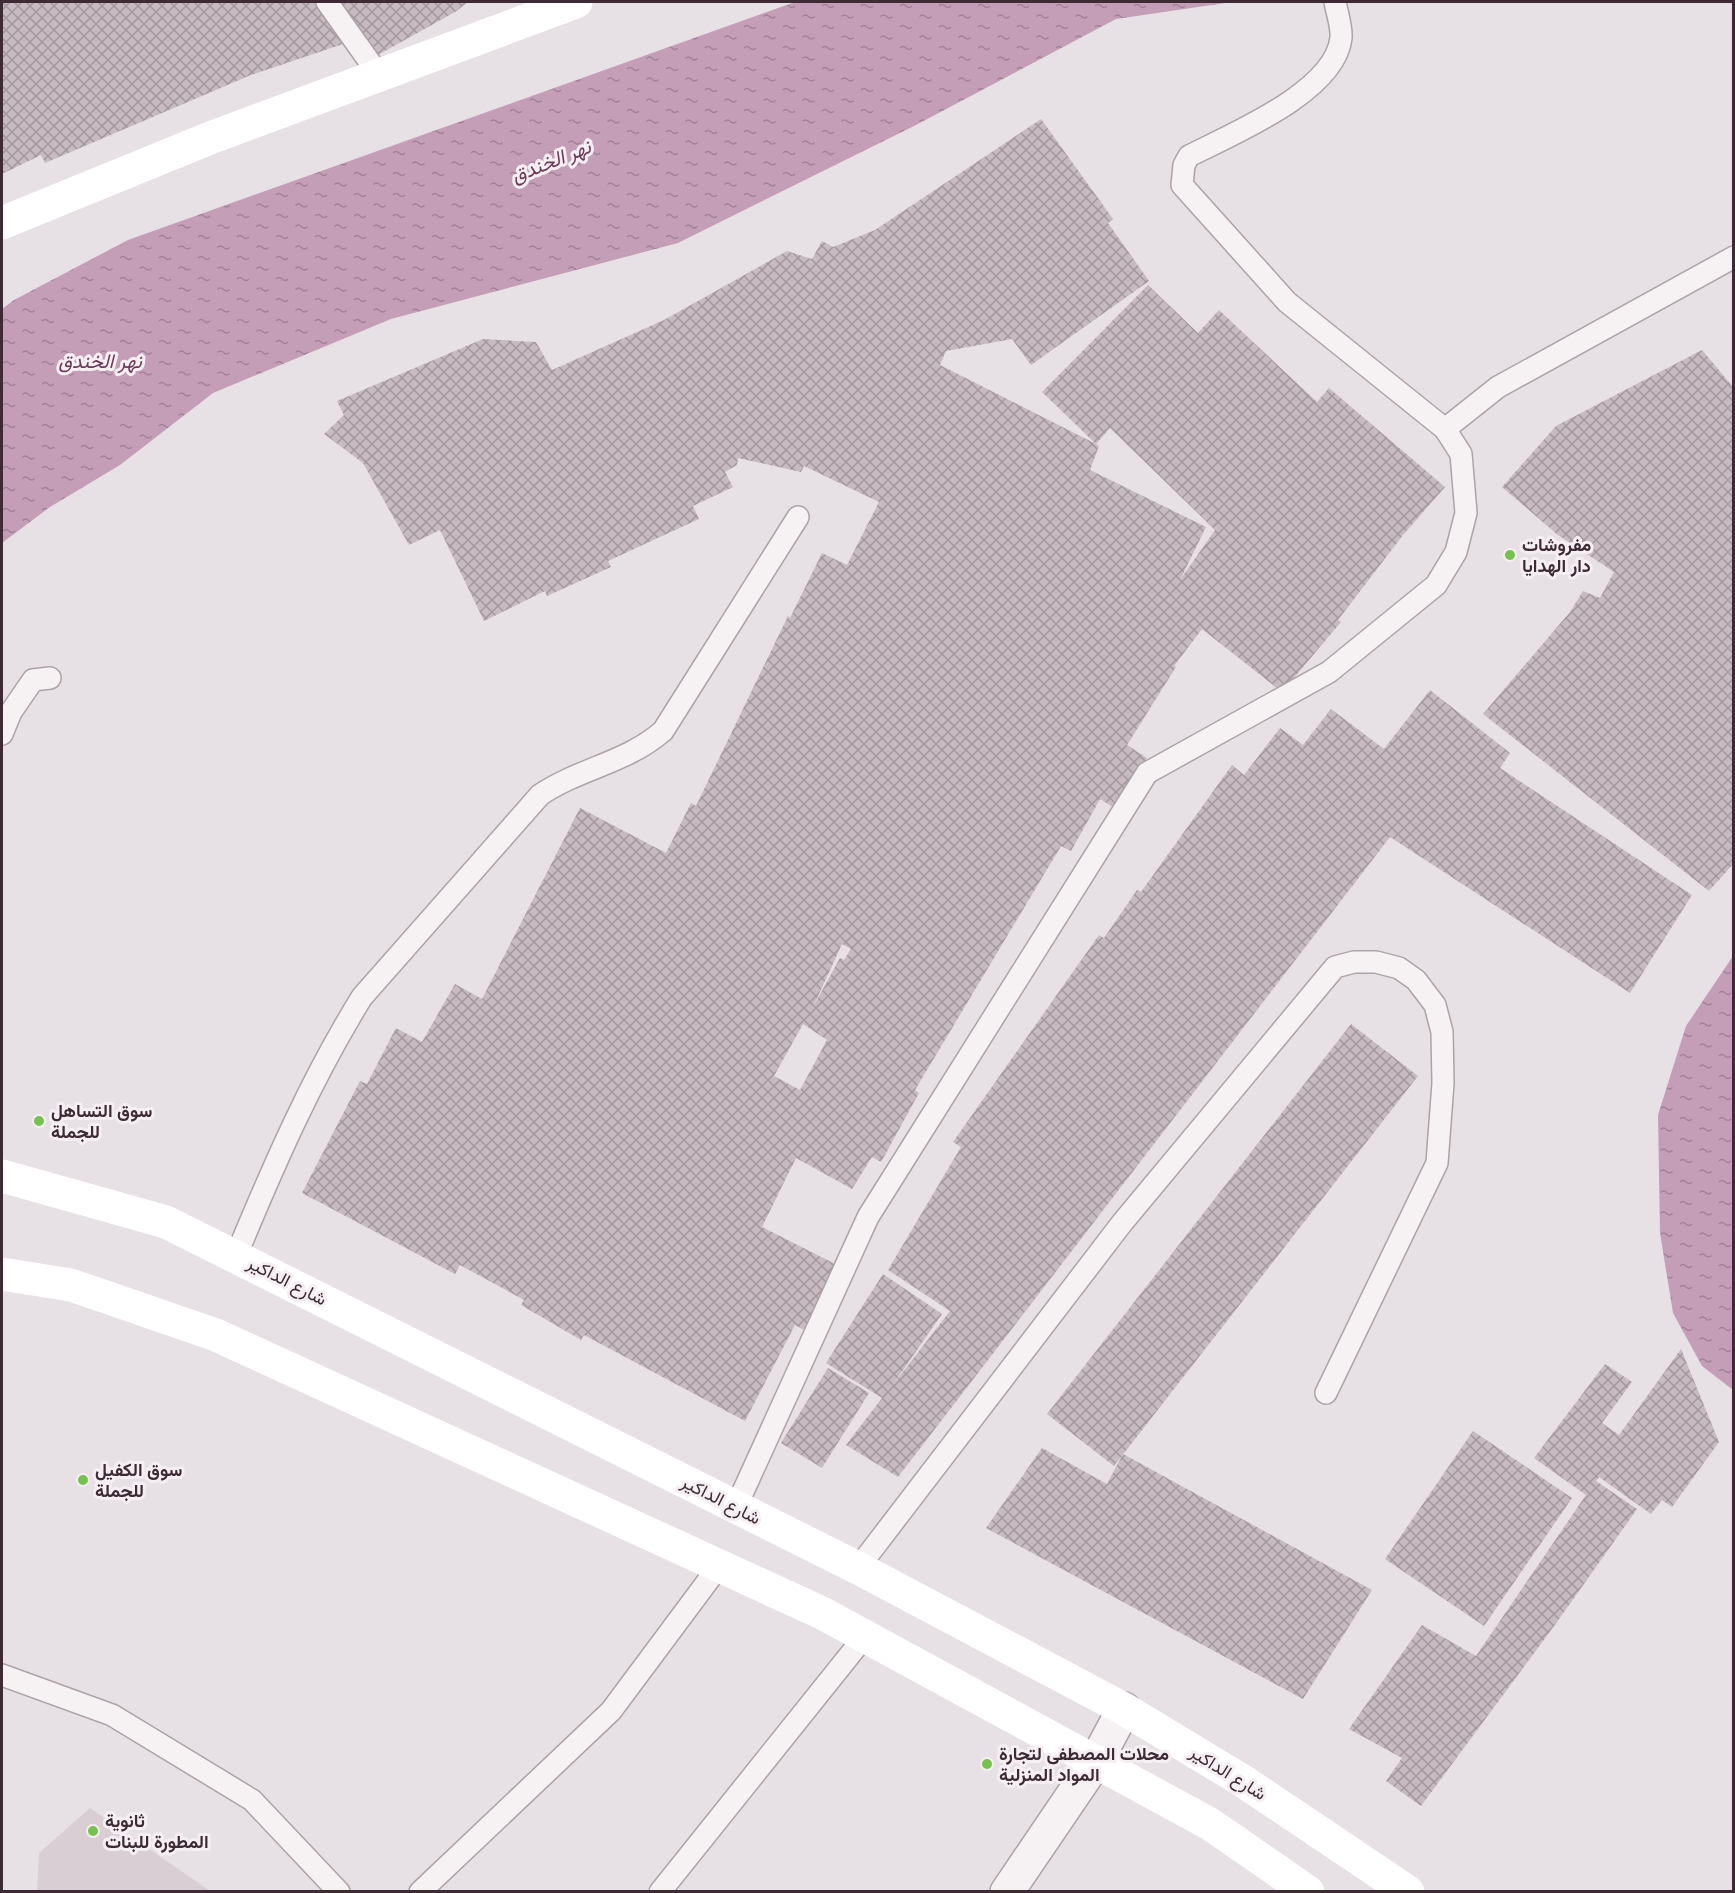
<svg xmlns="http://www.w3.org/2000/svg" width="1735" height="1893" font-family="'Golos Text',Vazirmatn,sans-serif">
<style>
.built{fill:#d9ced4}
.water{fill:url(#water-ripples)}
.building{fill:url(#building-cross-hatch);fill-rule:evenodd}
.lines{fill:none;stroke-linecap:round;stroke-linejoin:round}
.lane-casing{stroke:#ada2a8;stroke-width:24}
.street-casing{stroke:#ada2a8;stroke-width:36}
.lane{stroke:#f6f2f4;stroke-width:21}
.street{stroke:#f6f2f4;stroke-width:33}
.secondary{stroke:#fff;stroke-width:33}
.poi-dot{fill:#75c24f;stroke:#f5eff3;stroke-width:2}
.labels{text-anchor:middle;stroke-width:6;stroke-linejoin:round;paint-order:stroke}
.poi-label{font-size:18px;font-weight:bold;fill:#3d2a34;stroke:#f5eff3;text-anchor:start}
.street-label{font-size:18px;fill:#3d2a34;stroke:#f5eff3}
.water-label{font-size:20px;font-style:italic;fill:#6e3859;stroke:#f5eff3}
</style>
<defs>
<pattern id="water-ripples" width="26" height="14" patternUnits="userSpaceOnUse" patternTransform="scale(1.5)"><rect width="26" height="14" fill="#c49eb7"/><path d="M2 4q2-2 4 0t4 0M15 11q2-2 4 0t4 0" fill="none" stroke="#a08196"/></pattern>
<pattern id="building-cross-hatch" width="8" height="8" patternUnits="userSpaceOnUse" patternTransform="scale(1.5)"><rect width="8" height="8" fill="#c7bac1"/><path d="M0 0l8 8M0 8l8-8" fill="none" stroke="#a3979e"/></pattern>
</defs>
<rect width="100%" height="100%" fill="#e7e0e4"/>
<polygon class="built" points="90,1808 210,1891 37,1891 39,1853"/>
<g class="water">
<polygon points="795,2 1232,2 1116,19 916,125 678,243 391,319 213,393 120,465 50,507 2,543 2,309 14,300 128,240"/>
<polygon points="1733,956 1733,1390 1702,1366 1673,1313 1660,1233 1658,1115 1686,1026"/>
</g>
<g class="building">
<polygon points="2,2 317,2 349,42 251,75 45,163 41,155 2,174"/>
<polygon points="335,2 468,2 455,12 376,56"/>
<path d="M 1041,119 L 1113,219 L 1108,223 L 1149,281 L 1031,365 L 1012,339 L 946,351 L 940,365 L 1096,444 L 1042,392 L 1148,285 L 1198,333 L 1219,310 L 1317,402 L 1329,388 L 1445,487 L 1403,535 L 1338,620 L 1341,622 L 1282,692 L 1202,629 L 1174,666 L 1176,667 L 1127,745 L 1147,758 L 1116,809 L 1100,799 L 1071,851 L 1061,846 L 915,1090 L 919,1093 L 881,1162 L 872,1157 L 852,1189 L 796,1158 L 762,1227 L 843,1268 L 810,1333 L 795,1325 L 745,1421 L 584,1335 L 581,1340 L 521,1305 L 524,1300 L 460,1265 L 455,1274 L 302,1193 L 360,1081 L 367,1084 L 396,1028 L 422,1042 L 455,984 L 482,999 L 580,808 L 666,853 L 691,803 L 696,806 L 788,616 L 790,618 L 822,553 L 847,565 L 879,502 L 804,466 L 801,472 L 738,458 L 737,465 L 725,472 L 733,487 L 693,506 L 699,519 L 608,561 L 611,567 L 547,596 L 545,591 L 484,621 L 440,530 L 409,545 L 363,463 L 324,434 L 344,415 L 337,401 L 483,339 L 536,342 L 552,370 L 664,320 L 787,251 L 812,259 L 822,241 L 833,247 L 875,230 ZM 1110,428 L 1215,530 L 1180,580 L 1206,527 L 1090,470 L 1099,446 L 1096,444 ZM 842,944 L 851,949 L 844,960 L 840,958 L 813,1007 ZM 803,1024 L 827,1040 L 800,1090 L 774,1076 Z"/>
<polygon points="1702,350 1734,388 1734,863 1709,891 1483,714 1570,612 1583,591 1600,598 1614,572 1558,535 1502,487 1556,426"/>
<polygon points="1430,690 1510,753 1500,768 1692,895 1630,993 1390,837 898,1477 846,1445 882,1398 826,1363 883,1274 942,1314 892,1386 950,1311 888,1270 961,1147 953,1142 1099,935 1104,938 1137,890 1141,892 1232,765 1244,775 1280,728 1303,745 1331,709 1384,749"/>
<polygon points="1351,1024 1418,1076 1114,1466 1047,1414"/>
<polygon points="1681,1349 1719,1442 1672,1507 1662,1500 1651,1514 1599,1477 1596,1481 1637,1509 1557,1622 1421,1806 1386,1781 1402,1758 1349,1729 1422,1625 1476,1656 1586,1495 1534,1458 1605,1364 1632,1382 1602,1423 1619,1435"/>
<polygon points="828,1368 869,1393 822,1468 781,1443"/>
<polygon points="1473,1431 1572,1498 1484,1626 1385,1559"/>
<polygon points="1042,1448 1107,1484 1123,1454 1372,1590 1303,1699 986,1528"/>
</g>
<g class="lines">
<defs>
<g id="lane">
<polyline points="327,2 379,75"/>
<polyline points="1445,429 1498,387 1734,257"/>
<polyline points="2,734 11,712 33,680 50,678"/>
<path d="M 236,1256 C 273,1167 311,1079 362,997 L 540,795 C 580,768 626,763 663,731 L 798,517"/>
<path d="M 736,1507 L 868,1217 L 1147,773 L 1329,672 L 1436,585 L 1456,552 L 1466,513 L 1461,454 L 1445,429 L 1287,302 L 1182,185 L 1184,165 L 1189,156 C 1232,134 1335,92 1341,38 C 1342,27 1337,13 1335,2"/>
<polyline points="858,1568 1122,1223 1335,967 1354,962 1376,962 1399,968 1416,980 1435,1005 1442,1032 1443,1083 1437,1163 1326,1393"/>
<polyline points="2,1675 112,1715 252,1800 339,1892"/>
<polyline points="420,1892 611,1711 719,1566"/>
<polyline points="660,1892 865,1636"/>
</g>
<polyline id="street" points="1007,1892 1096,1761 1124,1709"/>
</defs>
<use href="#lane" class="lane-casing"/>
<use href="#street" class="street-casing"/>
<use href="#lane" class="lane"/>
<use href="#street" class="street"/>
<g class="secondary">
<polyline points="2,223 210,138 576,2"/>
<polyline points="2,1176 166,1222 858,1568 1124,1709 1243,1781 1408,1892"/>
<polyline points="2,1274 71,1285 216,1335 822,1613 1210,1824 1308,1892"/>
</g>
</g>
<g class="poi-dot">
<circle cx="1510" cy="555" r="6"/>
<circle cx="39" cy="1121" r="6"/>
<circle cx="83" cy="1480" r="6"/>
<circle cx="987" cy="1764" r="6"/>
<circle cx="93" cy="1831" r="6"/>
</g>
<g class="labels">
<g class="poi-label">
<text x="1522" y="551">مفروشات<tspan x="1522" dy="21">دار الهدايا</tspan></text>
<text x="51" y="1117">سوق التساهل<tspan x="51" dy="21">للجملة</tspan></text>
<text x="95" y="1476">سوق الكفيل<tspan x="95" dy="21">للجملة</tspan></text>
<text x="999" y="1760">محلات المصطفى لتجارة<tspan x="999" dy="21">المواد المنزلية</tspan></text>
<text x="105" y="1827">ثانوية<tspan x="105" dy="21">المطورة للبنات</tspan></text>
</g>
<g class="street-label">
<text transform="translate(287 1281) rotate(27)" y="6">شارع الداكير</text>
<text transform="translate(721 1500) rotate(27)" y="6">شارع الداكير</text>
<text transform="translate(1228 1773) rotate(32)" y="6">شارع الداكير</text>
</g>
<g class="water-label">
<text transform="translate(551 161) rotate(-22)" y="7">نهر الخندق</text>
<text x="100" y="368">نهر الخندق</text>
</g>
</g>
<rect width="1735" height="1893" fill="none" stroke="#3d2a34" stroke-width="6"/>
</svg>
